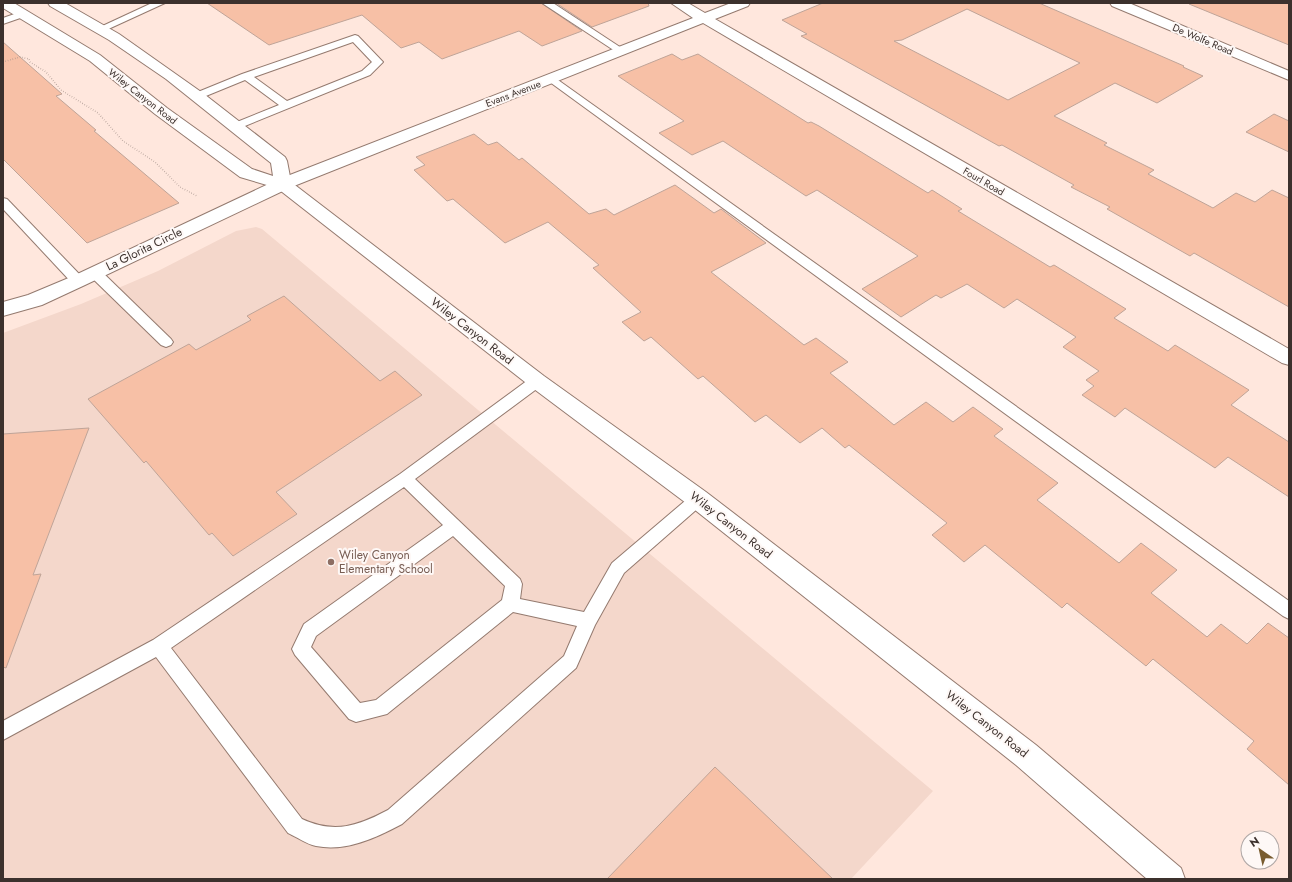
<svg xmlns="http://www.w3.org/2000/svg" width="1292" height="882" font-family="Jost,sans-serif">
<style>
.built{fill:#f4d7cb}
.building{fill:#f7c0a6;stroke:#bfa498;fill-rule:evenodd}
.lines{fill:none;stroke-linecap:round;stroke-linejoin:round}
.service-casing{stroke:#947a6f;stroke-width:2}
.minor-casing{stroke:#947a6f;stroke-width:2}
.tertiary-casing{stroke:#947a6f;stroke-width:2}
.path{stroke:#a19089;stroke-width:1.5;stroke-dasharray:0.5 2;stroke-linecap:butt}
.service{fill:#fff;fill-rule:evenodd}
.minor{fill:#fff;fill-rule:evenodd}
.tertiary{fill:#fff;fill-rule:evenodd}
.education-dot{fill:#8d6e63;stroke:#fef8f6;stroke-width:1.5}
.labels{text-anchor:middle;stroke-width:4;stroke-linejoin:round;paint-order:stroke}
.far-street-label{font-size:10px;fill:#3c312d;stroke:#fef8f6}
.street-label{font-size:12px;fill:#3c312d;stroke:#fef8f6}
.education-label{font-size:12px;fill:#785e54;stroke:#fef8f6;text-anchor:start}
</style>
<rect width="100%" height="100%" fill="#ffe7dd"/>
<polygon class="built" points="256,227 262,229 933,791 851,879 3,879 3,333 81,304 158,271 236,231"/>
<g class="building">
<polygon points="207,3 541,3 582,31 542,46 519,31 442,59 419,42 401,48 362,15 269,45"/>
<polygon points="556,3 648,3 649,6 592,27"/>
<path d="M 823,3 L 1039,3 L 1184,66 L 1183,67 L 1203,76 L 1157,103 L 1115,83 L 1054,116 L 1107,143 L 1104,145 L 1154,170 L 1148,174 L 1213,208 L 1236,193 L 1255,202 L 1272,190 L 1289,198 L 1289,307 L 1194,253 L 1190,256 L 1107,209 L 1110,207 L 1071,187 L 1074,185 L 1002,145 L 999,146 L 801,36 L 807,34 L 782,20 ZM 967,9 L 1080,63 L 1008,100 L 894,41 L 902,40 Z"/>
<polygon points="1189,3 1289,3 1289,45 1189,4"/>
<polygon points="3,42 62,94 56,96 96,130 94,131 179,203 87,243 3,159"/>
<polygon points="672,54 682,60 698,54 808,123 811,122 819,126 928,193 932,190 962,209 958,211 1050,267 1054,265 1126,309 1114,318 1168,351 1175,345 1249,390 1231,405 1289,442 1289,497 1228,457 1215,468 1125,408 1115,417 1082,395 1094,386 1086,380 1099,371 1063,347 1076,337 1017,299 1004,308 967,284 941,298 936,295 901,317 862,289 918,256 817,190 806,196 723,141 692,155 659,133 684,121 618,76"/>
<polygon points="1274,114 1289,121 1289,152 1246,132"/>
<polygon points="474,134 488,145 497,142 519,160 522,158 589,214 606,209 614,215 675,185 714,213 721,209 766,243 711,272 804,345 816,338 848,362 830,373 894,425 926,402 953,422 973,407 1003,429 994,436 1058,483 1037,500 1119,563 1141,543 1177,570 1151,593 1207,637 1221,624 1247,644 1268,623 1289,638 1289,785 1247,749 1254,741 1153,659 1146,666 1067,603 1062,608 985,545 964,562 932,535 947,523 849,445 845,448 822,428 800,443 766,415 755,422 703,376 698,379 651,337 644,341 622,322 641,312 593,268 599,265 548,222 505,243 453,199 447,201 414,170 425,165 416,157"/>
<polygon points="284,296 380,381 395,371 422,395 276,492 297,514 233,556 212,533 209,535 146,461 144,463 88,399 189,344 196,350 251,320 247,316"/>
<polygon points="89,428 33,575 41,574 6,668 3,667 3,434"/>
<polygon points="715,767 833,879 607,879"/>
</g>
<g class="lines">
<defs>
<g id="service">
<polygon points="152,3 165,3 104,31 98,31 96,29"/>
<polygon points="542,3 553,3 626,51 624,53 618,53"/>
<polygon points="23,11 26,12 26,16 3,24 3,18"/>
<path d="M 355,35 L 358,36 L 383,62 L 370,75 L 240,128 L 232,128 L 231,126 L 232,124 L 279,105 L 245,80 L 201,98 L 197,99 L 192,96 L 193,94 L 242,74 ZM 353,42 L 372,62 L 362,71 L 287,101 L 254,77 Z"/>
<polygon points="551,75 1289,601 1289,619 1283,616 547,80 546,78"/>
<polygon points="3,198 7,199 83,278 84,281 83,284 73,284 3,209"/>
<polygon points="95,269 100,270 171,339 173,342 171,345 166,347 161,345 90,276 89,273 90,270"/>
<path d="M 537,376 L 542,377 L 544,381 L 542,385 L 415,479 L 520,579 L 522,584 L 520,599 L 584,612 L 612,563 L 692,495 L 698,493 L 704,495 L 706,499 L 704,503 L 624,573 L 595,625 L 576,668 L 402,824 C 376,838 346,852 316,846 C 306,844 297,837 288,833 L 156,657 L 3,740 L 3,721 L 153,640 L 400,474 L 532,377 ZM 404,487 L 443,525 L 304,624 L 292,649 L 295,655 L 349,719 L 356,722 L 387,714 L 513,612 L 577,626 L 564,656 L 388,810 C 358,826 334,834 302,819 L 171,648 ZM 453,536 L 505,586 L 502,600 L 376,700 L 360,703 L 311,647 L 316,636 Z"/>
</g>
<g id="minor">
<polygon points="671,3 688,3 705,13 731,3 750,3 748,6 715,19 1289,349 1289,365 1282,363 703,23 289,188 85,285 42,305 3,316 3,302 28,295 71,277 277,180 693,18"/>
<polygon points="1110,3 1129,3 1289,71 1289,80 1112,6"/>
</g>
<polygon id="tertiary" points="3,3 14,3 100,55 167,108 252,169 273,176 271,163 166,79 109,40 50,6 48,3 65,3 119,34 204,94 285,157 287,161 291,182 544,376 706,492 1036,745 1181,868 1185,879 1147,879 1016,765 690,506 530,386 277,188 240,177 155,114 90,61 3,8"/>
</defs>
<use href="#service" class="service-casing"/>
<use href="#minor" class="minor-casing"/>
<use href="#tertiary" class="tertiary-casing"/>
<polyline class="path" points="3,62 20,57 29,59 30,62 46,72 61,90 98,113 123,141 155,162 180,187 197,196"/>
<use href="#service" class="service"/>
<use href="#minor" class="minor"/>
<use href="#tertiary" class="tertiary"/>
</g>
<circle class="education-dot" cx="331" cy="562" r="4"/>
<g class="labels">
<g class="far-street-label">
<text transform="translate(1203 39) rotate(23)" y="4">De Wolfe Road</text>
<text transform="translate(513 93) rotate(-21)" y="4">Evans Avenue</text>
<text transform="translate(143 96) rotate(38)" y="4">Wiley Canyon Road</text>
<text transform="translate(984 181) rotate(30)" y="4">Fourl Road</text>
</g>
<g class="street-label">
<text transform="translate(144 249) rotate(-26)" y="4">La Glorita Circle</text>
<text transform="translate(472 331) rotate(38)" y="4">Wiley Canyon Road</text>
<text transform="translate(731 525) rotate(38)" y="4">Wiley Canyon Road</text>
<text transform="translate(987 724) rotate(38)" y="4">Wiley Canyon Road</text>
</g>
<g class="education-label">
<text x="339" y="559">Wiley Canyon<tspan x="339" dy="14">Elementary School</tspan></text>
</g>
</g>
<rect width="1292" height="882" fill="none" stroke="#3c312d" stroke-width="8"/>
<g transform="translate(1260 850) rotate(326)"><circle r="19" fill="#fef8f6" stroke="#b0a8a6"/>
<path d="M0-3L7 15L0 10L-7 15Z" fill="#795c2f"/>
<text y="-6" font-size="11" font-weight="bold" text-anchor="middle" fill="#3c312d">N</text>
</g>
</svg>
